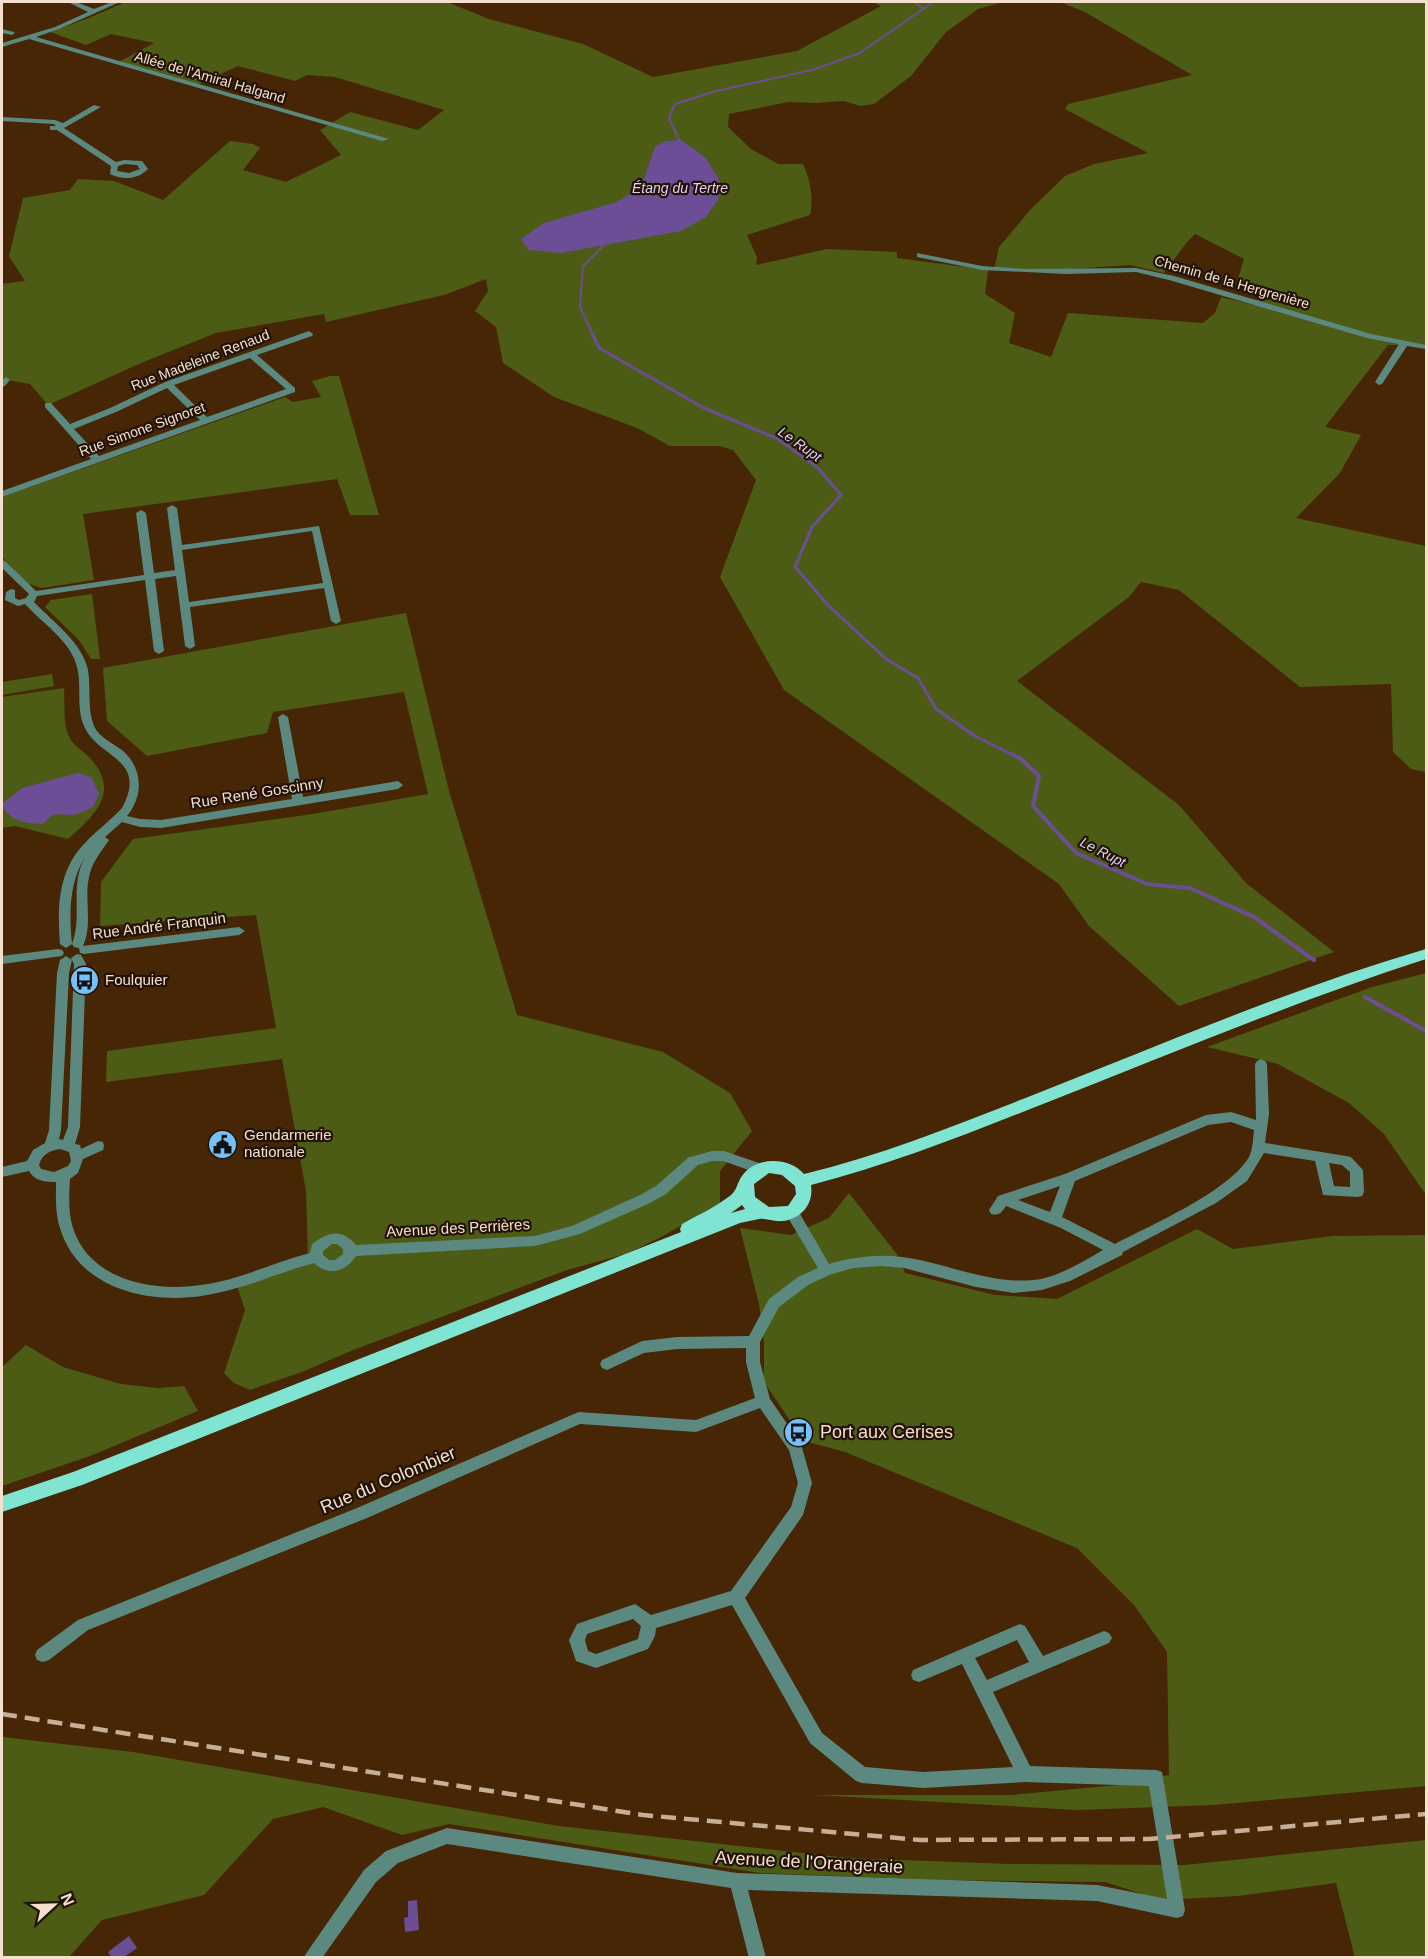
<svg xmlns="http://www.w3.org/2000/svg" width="1428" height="1959" font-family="Helvetica,sans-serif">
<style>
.green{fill:#4d5c15}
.water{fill:#6b4e96}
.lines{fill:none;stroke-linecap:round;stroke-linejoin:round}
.stream-far2{stroke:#6b4e96;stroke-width:2}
.stream-far1{stroke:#6b4e96;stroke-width:3}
.stream{stroke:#6b4e96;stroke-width:4}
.minor{fill:#5b8980;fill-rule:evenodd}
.major{fill:#80e4d2;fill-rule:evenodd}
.rail{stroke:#c6ae98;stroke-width:4.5;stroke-dasharray:15 8;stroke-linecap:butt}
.labels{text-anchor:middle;stroke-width:4.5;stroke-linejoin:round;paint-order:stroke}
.far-street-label{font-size:14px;fill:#f5dfce;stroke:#221306}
.far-water-label{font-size:14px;font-style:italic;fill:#dfd1fa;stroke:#221306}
.street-label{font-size:15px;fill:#f5dfce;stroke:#221306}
.poi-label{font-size:15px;fill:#f5dfce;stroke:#221306;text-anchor:start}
.near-poi-label{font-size:18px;fill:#f5dfce;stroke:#221306;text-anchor:start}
.near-street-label{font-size:18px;fill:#f5dfce;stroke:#221306}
</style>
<rect width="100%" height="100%" fill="#462604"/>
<g class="green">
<path d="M 125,2 L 447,2 L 489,19 L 583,44 L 653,77 L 797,51 L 881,6 L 873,2 L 1003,2 L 978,9 L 946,32 L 911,76 L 874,104 L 860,106 L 844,101 L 816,103 L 788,102 L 729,114 L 728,127 L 751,149 L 778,164 L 803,164 C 810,179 814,198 810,215 L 747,235 L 757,257 L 756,265 L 827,249 L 897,252 L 897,258 L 988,270 L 985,294 L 1015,313 L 1009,343 L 1051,357 L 1068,313 L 1203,323 L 1215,313 L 1221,297 L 1254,305 L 1263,291 L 1238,279 L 1244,259 L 1195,234 L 1187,242 L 1164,273 L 1130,265 L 1071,269 L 994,270 L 999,247 L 1031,209 L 1065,176 L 1094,164 L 1148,153 L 1065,109 L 1068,104 L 1192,75 L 1085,12 L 1060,2 L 1426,2 L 1426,345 L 1388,345 L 1325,427 L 1361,435 L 1340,473 L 1296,518 L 1426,546 L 1426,772 L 1411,769 L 1393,752 L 1391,684 L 1300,687 L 1179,590 L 1141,582 L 1129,597 L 1017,681 L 1179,805 L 1246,883 L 1334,952 L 1179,1006 L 1089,926 L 1059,884 L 784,690 L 720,577 L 756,480 L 733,450 L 719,446 L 670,446 L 637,428 L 554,397 L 503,363 L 496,327 L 475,311 L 488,291 L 486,279 L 444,295 L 326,322 L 324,314 L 216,333 L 141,363 L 48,405 L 30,384 L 2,379 L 2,284 L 25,281 L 9,256 L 23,198 L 70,190 L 78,179 L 114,181 L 163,200 L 230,141 L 253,144 L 260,148 L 243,170 L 286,182 L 341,155 L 320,130 L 350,112 L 418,130 L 444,110 L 335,77 L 307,75 L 295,81 L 238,66 L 195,86 L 117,63 L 154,43 L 111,34 L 86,45 L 50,32 L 89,18 Z"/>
<polygon points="330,376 339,376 379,515 350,515 337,479 83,514 94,580 42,588 26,583 2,557 2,497 285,397 293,402 321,397 312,381"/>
<polygon points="92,594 100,659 91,659 79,640 45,607 51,600"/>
<polygon points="406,613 449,791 517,1015 663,1052 730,1093 752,1131 720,1171 720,1203 663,1236 626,1254 567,1270 353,1350 302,1372 250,1390 234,1383 224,1373 245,1310 237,1286 308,1264 306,1191 282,1059 106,1082 107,1051 276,1028 256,915 100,926 101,882 133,839 313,814 428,794 404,692 273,712 267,733 147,756 107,721 103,668"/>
<polygon points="52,674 54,686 2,695 2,682"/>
<path d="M 64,688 C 65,702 63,722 68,734 C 72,746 83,750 90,758 C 121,792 95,815 68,839 L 15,826 L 2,828 L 2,697 Z"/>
<polygon points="1426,973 1426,1195 1384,1134 1349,1103 1278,1064 1207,1047 1372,987"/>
<polygon points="849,1193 899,1257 905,1273 995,1295 1057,1299 1197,1229 1233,1249 1332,1236 1426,1235 1426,1786 1214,1805 1077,1810 815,1795 1012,1795 1117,1785 1169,1775 1167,1652 1134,1605 1077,1548 845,1452 804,1441 764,1382 764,1342 759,1304 740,1228 791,1235 829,1218"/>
<polygon points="26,1345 63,1367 121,1384 158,1388 184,1386 198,1411 90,1456 2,1486 2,1367"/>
<polygon points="2,1737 133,1752 559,1826 848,1858 1009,1864 1184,1865 1426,1840 1426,1957 1355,1958 1336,1883 1238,1896 1161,1900 1105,1882 942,1880 760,1873 449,1824 402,1835 323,1807 273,1819 204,1895 102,1920 69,1957 2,1958"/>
</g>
<g class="water">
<polygon points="681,140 706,158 722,185 718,200 706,217 681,231 561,253 529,250 521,239 544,223 617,202 641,187 655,147 666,141"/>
<path d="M 78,773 L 91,777 L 99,794 L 93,807 C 86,810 77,816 69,815 C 54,814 54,812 43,824 C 25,823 9,822 2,804 L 22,788 Z"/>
<polygon points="417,1900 419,1930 405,1932 404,1918 408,1917 408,1901"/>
<polygon points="129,1936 137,1948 124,1957 111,1957 108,1952"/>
</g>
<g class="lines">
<g class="stream-far2">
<polyline points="914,2 924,9"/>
<polyline points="681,144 669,118 675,104 716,91 812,70 860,53 933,2"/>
<polyline points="593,335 580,307 583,266 605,244"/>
</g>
<polyline class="stream-far1" points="592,333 599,348 704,408 778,439 818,468 841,495 812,527 795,567 829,606 886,659 918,678 936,709 975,736 1015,756"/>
<g class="stream">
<polyline points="1012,754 1021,759 1039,776 1033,806 1076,853 1147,884 1190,888 1254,917 1314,960"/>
<polyline points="1365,997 1426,1031"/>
</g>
<g class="minor">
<polygon points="68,2 76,2 94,9 112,2 120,2 59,29 36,37 389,139 382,141 29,39 2,47 2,43 55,27 88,12"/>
<polygon points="2,29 14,32 15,33 12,35 2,33"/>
<path d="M 94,105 L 101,107 L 64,128 L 116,162 L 124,160 L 142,161 L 148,169 C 137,180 123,180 110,174 L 111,166 L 57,130 L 50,130 L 50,126 L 56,126 L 54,124 L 2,121 L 2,117 L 55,120 L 63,123 ZM 125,164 L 137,165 L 140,169 L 129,173 L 117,171 L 118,166 Z"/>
<polygon points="917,253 982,266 1025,269 1136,268 1174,276 1371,334 1426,345 1426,349 1407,346 1382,384 1379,385 1375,382 1399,344 1367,338 1169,280 1136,272 1066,274 982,270 917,257"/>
<path d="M 309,331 L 313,334 L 312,336 L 257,355 L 295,388 L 295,392 L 2,497 L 2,491 L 91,459 L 45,407 L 45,403 L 51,403 L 70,424 L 110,408 L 165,382 ZM 250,358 L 286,389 L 207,417 L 174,385 ZM 167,388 L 200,420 L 99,456 L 74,429 L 116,412 Z"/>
<polygon points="6,377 10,380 5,386 2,387 2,380"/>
<path d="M 172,505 L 177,508 L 182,545 L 319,526 L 341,621 L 336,624 L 331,621 L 324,588 L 190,607 L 195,646 L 190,649 L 185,646 L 176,576 L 155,579 L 164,651 L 159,654 L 154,651 L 145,580 L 37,596 L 34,602 C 53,622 82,642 88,670 C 91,688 87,708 94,726 C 99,737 112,743 122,750 C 143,768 144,795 127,816 L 140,819 L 161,820 L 292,799 L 278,717 L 283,714 L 288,717 L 303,797 L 398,781 L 403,785 L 398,789 L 161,828 L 140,827 L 122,822 L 105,837 L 109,840 C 101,852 92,862 89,877 C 84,900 93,924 83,946 L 239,927 L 245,931 L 239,935 L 84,954 L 80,953 L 79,948 L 74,947 L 72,944 C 83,915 69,887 85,857 C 69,883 69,914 72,944 L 66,948 L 60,944 C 57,908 58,870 85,843 C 96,831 110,821 122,808 C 149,758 97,758 84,726 C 76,708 82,686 77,667 C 71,641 42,623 25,604 L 18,606 L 5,600 L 6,592 L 11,589 L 15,590 L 15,598 L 19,600 L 26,598 L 29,594 L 2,568 L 2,560 L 5,561 L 36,591 L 144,575 L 136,513 L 141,510 L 146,513 L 154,573 L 175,570 L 167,508 ZM 312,531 L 323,583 L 189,602 L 182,550 Z"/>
<polygon points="58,949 62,950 64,953 62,956 2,964 2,956"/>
<path d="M 77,954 L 81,955 L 86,964 L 80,1127 L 75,1144 L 80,1145 L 81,1149 L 98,1141 L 103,1142 L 104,1146 L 103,1150 L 83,1159 L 78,1173 L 70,1179 C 69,1195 68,1212 73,1228 C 92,1287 168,1294 218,1282 C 249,1275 279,1261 310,1253 L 312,1244 C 329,1232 341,1228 356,1245 L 535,1236 L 572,1226 L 640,1195 L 656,1186 L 689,1157 L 694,1156 L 712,1151 L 724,1151 L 765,1165 L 767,1169 L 765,1173 L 760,1174 L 723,1161 L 712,1161 L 698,1165 L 666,1194 L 650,1203 L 580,1234 L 535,1246 L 356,1256 C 345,1273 328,1276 314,1263 C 281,1272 250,1286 217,1293 C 159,1307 79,1293 60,1228 C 55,1213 56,1197 56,1182 C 46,1182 34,1181 29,1171 L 2,1177 L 2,1167 L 27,1161 L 33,1150 L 45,1143 L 49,1130 L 57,973 L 60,960 L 66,956 L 72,960 L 69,973 L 61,1130 L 59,1139 L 63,1140 L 68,1127 L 74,964 L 71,958 ZM 60,1149 L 69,1152 L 71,1161 L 68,1166 L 54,1172 L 41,1169 L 39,1165 C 42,1154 49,1151 60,1149 ZM 332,1244 L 337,1244 L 343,1249 L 343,1254 L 335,1260 L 329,1260 L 323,1255 L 323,1251 Z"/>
<path d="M 1261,1059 L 1265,1061 L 1267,1064 L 1269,1114 L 1265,1143 L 1346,1156 L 1351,1157 L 1363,1170 L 1364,1192 L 1362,1196 L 1357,1197 L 1323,1195 L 1315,1161 L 1264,1153 L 1247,1181 L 1216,1203 L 1123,1252 L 1122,1255 L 1070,1281 L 1042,1290 L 1014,1293 L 976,1287 L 904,1268 L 881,1266 L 853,1268 L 829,1275 L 808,1285 L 779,1307 L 760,1342 L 760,1362 L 770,1399 L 801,1444 L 812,1483 L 803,1515 L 745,1598 L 822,1733 L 865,1767 L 923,1772 L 1013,1767 L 962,1664 L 919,1682 L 913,1680 L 911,1675 L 913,1670 L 1020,1624 L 1025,1626 L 1043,1656 L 1104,1631 L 1109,1633 L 1112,1638 L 1109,1643 L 993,1692 L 1030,1766 L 1156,1770 L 1162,1772 L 1185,1910 L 1183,1916 L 1177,1918 L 1097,1901 L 748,1890 L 766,1958 L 749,1958 L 731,1888 L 447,1844 L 398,1863 L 376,1882 L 322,1958 L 303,1958 L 364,1870 L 386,1851 L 447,1828 L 737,1873 L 1097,1885 L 1167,1899 L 1149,1786 L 1025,1782 L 923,1788 L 862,1783 L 856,1781 L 810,1743 L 732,1605 L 656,1628 L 655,1636 L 648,1649 L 596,1668 L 576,1661 L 569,1640 L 577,1624 L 635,1604 L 651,1615 L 731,1591 L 791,1507 L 798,1483 L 789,1450 L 760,1408 L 696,1432 L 580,1424 L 367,1518 L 88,1630 L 49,1660 L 43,1662 L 37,1660 L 35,1655 L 37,1650 L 78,1620 L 357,1508 L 574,1414 L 579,1412 L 696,1420 L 755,1398 L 746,1362 L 746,1348 L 677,1349 L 644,1353 L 607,1370 L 602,1368 L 600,1364 L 602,1360 L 642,1341 L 677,1337 L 749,1336 L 769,1299 L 798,1277 L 818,1268 L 784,1211 L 786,1207 L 791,1206 L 796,1207 L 829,1264 C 854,1257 877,1254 902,1257 C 949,1263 993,1287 1041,1279 C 1063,1274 1084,1261 1103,1250 L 1061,1228 L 1006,1206 C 1001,1213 999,1216 991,1214 L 989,1210 L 998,1196 L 1065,1174 L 1206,1115 L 1231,1112 L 1256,1120 L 1255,1064 L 1257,1061 ZM 1231,1122 L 1254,1130 C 1253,1138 1253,1149 1249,1157 C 1228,1192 1153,1224 1115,1244 L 1062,1217 L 1075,1181 L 1208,1125 ZM 1329,1163 L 1342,1165 L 1350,1172 L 1350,1187 L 1334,1186 ZM 1060,1186 L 1050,1212 L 1018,1200 ZM 633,1619 L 641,1626 L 638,1639 L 596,1654 L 588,1651 L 585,1640 L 587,1634 ZM 1017,1640 L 1029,1662 L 987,1680 L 975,1658 Z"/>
</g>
<path class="major" d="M 1426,949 L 1426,959 C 1296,1001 1170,1054 1043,1104 C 967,1134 890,1165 811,1185 C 814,1204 801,1219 782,1221 C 774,1222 766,1218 759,1219 C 753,1220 746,1222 740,1223 L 82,1485 L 2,1512 L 2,1496 L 73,1472 L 681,1232 L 680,1229 L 682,1224 C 698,1215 716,1207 731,1195 C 737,1190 737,1183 742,1176 C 756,1156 789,1157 804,1174 C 879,1156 951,1127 1023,1099 C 1156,1047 1289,989 1426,949 ZM 769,1173 L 782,1175 L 795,1186 L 796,1194 L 788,1206 L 769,1207 L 755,1197 L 754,1184 ZM 742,1205 L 745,1209 L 731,1213 Z"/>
<polyline class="rail" points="2,1714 643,1815 920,1840 1149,1839 1426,1814"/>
</g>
<defs>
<symbol id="bus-disc" viewBox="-11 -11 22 22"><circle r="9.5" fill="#75c0f6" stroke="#221306"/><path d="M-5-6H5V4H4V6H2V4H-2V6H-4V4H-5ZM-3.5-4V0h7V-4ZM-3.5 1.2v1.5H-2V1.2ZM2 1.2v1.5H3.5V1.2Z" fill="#111"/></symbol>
<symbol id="civic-disc" viewBox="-11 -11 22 22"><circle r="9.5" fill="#75c0f6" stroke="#221306"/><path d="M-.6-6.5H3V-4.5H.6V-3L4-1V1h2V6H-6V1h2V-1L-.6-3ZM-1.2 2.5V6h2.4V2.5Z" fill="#111"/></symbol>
</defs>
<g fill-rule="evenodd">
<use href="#bus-disc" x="68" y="964" width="33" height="33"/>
<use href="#civic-disc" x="206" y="1128" width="33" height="33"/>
<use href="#bus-disc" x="782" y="1416" width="33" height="33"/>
</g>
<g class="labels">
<g class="far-street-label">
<text transform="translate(210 77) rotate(16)" y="5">Allée de l'Amiral Halgand</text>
<text transform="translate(1232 282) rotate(16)" y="5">Chemin de la Hergrenière</text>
<text transform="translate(200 360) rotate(-21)" y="5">Rue Madeleine Renaud</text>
<text transform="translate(142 429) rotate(-20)" y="5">Rue Simone Signoret</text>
</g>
<g class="far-water-label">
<text x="680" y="193">Étang du Tertre</text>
<text transform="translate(800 444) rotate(35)" y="5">Le Rupt</text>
<text transform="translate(1103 852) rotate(27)" y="5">Le Rupt</text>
</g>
<g class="street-label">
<text transform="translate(257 793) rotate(-9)" y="5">Rue René Goscinny</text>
<text transform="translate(159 926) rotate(-7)" y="5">Rue André Franquin</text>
<text transform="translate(458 1228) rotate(-3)" y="5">Avenue des Perrières</text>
</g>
<g class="poi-label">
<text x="105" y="985">Foulquier</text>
<text x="244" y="1140">Gendarmerie<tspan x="244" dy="17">nationale</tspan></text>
</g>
<g class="near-poi-label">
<text x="820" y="1438">Port aux Cerises</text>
</g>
<g class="near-street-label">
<text transform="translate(388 1480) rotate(-23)" y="6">Rue du Colombier</text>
<text transform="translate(809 1862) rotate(3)" y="6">Avenue de l'Orangeraie</text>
</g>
</g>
<rect width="1428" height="1959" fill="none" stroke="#f5dfce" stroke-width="6"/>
<g transform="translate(54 1905) rotate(68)" stroke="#221306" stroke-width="4.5" paint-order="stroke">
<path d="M0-4.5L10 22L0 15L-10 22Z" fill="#f5dfce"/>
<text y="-9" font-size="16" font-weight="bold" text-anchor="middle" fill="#f5dfce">N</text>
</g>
</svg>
